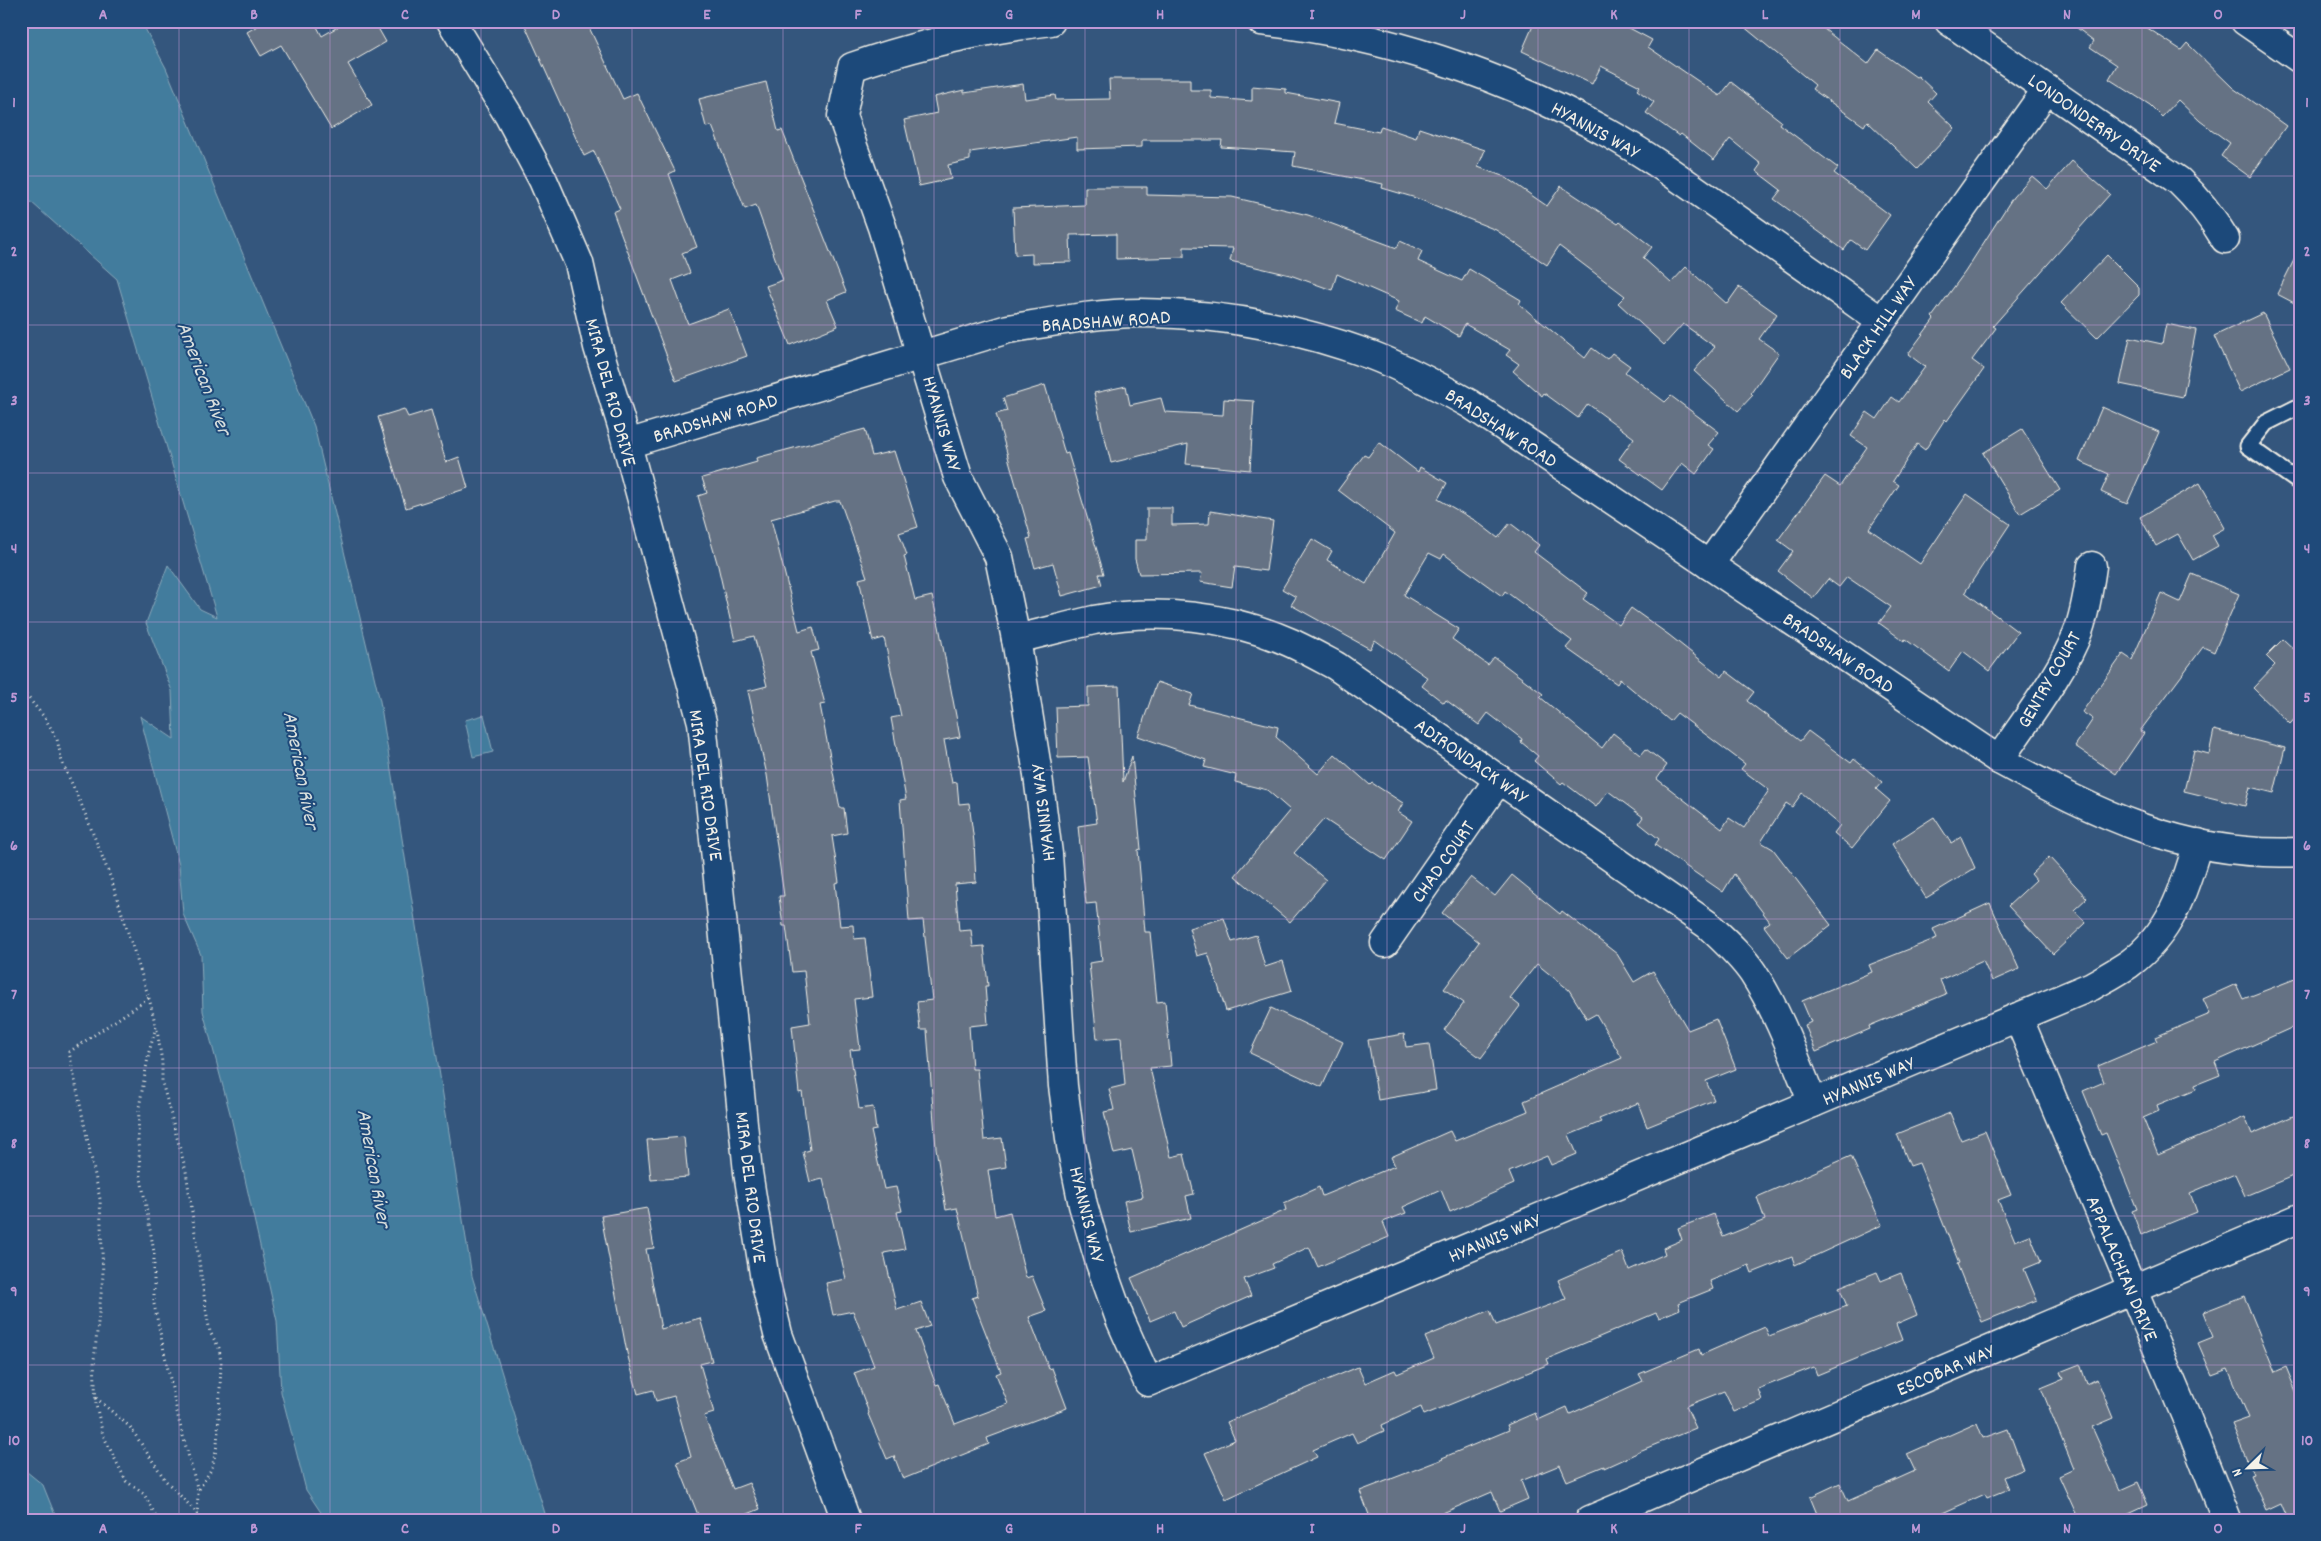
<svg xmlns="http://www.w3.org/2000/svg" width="2321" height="1541" font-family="Dekko,sans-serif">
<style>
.water{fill:#437b9d;stroke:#8aaabb}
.building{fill:#657284;stroke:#f4f1e8;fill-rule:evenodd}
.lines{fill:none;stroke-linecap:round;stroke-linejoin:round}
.lane-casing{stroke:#f4f1e8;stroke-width:19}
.street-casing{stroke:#f4f1e8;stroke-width:31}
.secondary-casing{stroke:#f4f1e8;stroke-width:31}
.path{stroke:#f4f1e8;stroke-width:3;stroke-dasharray:1 4;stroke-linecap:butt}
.lane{stroke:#1f4a7a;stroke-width:15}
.street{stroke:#1f4a7a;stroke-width:28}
.secondary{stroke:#1f4a7a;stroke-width:28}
.grid{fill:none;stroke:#be98d6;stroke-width:1;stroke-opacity:0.55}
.labels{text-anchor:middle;stroke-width:4;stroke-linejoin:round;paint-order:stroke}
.street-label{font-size:20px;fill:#f4f1e8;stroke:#1f4a7a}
.water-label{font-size:21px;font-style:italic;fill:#d9dfdd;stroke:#1f4a7a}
.neatline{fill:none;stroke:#be98d6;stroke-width:2}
.grid-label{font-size:16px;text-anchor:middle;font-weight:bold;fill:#be98d6}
</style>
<rect width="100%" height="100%" fill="#34567d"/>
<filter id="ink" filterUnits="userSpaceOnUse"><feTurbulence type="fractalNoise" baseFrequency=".02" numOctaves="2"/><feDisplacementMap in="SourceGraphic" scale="10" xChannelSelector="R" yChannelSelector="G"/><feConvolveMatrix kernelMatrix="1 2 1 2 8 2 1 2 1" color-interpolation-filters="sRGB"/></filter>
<g filter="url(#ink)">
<g class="water">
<polygon points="21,21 141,21 166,68 314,426 380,701 472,1276 547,1520 326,1520 306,1490 281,1392 277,1321 231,1117 203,1011 201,955 183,914 179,865 140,716 174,739 172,691 146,623 168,565 200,609 217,617 117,279 21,193"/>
<polygon points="484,715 493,752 473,757 465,720"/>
<polygon points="21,1467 43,1485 57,1520 21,1520"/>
</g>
<g class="building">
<polygon points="266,21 314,21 322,36 348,21 374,21 386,42 348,64 372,105 331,129 281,45 261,56 247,32"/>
<polygon points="523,21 586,21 623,99 637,93 675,171 669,174 697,247 682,253 690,273 672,280 688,324 729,309 747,356 676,381 613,212 620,209 594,151 584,156"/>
<polygon points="1535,21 1616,21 1652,40 1648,47 1720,96 1731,82 1781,121 1779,124 1838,168 1834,173 1890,215 1865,250 1851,240 1844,250 1774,199 1781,190 1756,171 1761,164 1730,139 1714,160 1681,134 1679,136 1646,113 1654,102 1637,90 1640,86 1601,66 1592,84 1522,51"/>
<polygon points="1737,21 1814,21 1868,64 1878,50 1916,77 1918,76 1936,93 1928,102 1955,128 1917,169 1867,121 1864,126 1812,89 1815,85"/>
<polygon points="2068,21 2137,21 2181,50 2187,43 2233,88 2286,126 2250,177 2221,156 2230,143 2200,121 2178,100 2162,117 2150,105 2109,79 2117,65 2090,47 2094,41"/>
<polygon points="1109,79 1190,79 1190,90 1211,90 1211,98 1252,101 1252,86 1286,89 1286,93 1339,103 1334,123 1379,132 1381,126 1416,138 1419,128 1485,150 1478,167 1505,177 1547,206 1561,186 1618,224 1620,222 1652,247 1643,258 1671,283 1686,267 1727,304 1739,287 1777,314 1759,339 1779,353 1751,393 1753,395 1738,411 1694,371 1715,347 1683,324 1664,345 1618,303 1625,296 1559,246 1547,265 1496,230 1416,198 1382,188 1383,184 1293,166 1295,152 1221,147 1222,140 1142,140 1142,147 1077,149 1077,137 970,152 970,160 948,165 951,179 919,186 904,120 937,113 934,97 964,90 964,93 1023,84 1025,99 1055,95 1056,100 1110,99"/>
<polygon points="766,82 778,131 782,130 846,292 827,300 838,326 790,345 766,286 783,280 756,205 745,209 712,126 706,127 699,99"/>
<polygon points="2072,161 2110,194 1993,326 1996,328 1972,360 1984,369 1947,421 1945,419 1925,450 1917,444 1893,481 1899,485 1869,529 1920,564 1967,494 2010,524 1965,592 2018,632 1989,671 1963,651 1949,671 1905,639 1904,641 1879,623 1891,607 1847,577 1839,587 1828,579 1813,598 1778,571 1793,551 1778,540 1825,476 1840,486 1867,447 1851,436 1867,412 1877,419 1892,397 1899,402 1925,367 1908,354 1934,319 1932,317 1965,272 2013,197 2032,176 2047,189"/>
<polygon points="1085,187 1147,187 1147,195 1232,197 1308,215 1397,248 1400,241 1422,251 1418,261 1462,281 1469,269 1521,300 1519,304 1585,358 1592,348 1607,359 1612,353 1630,366 1625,372 1665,402 1671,396 1719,432 1708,445 1714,449 1696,474 1682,463 1662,490 1619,459 1634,438 1588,404 1578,418 1544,393 1542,396 1513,371 1519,364 1506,355 1510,350 1465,324 1459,336 1425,316 1422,323 1395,311 1399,301 1337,274 1332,290 1290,275 1230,261 1233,248 1184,247 1184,257 1116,259 1116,234 1070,235 1071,262 1032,263 1032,254 1015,255 1013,208 1085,205"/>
<polygon points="2300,248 2300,306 2277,294"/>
<polygon points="2107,255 2139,287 2139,295 2097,338 2061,303"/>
<polygon points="2263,313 2290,368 2240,392 2214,336"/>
<polygon points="2166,324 2196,330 2183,397 2120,384 2130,337 2162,344"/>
<polygon points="1045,385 1065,454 1068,453 1104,574 1099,574 1102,585 1062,596 1053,563 1035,568 1027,539 1031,538 996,414 1007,411 1003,398"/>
<polygon points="1126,386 1130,405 1161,398 1165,412 1223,415 1224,399 1254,401 1250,470 1186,464 1188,444 1111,463 1094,393"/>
<polygon points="2102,407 2159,432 2127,504 2101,492 2109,474 2079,461"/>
<polygon points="404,409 408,417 431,410 446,462 459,457 468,488 406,508 378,417"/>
<path d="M 865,429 L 872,456 L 894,451 L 918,527 L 899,533 L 907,555 L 904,556 L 915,600 L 932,596 L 939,626 L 960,737 L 944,740 L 952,783 L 957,782 L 959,804 L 969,803 L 974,842 L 976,882 L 955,884 L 959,931 L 971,930 L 973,947 L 984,946 L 988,986 L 985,986 L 988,1024 L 969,1026 L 972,1069 L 977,1069 L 984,1140 L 1002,1138 L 1006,1167 L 988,1170 L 995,1216 L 1010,1212 L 1026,1278 L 1032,1276 L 1046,1311 L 1029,1317 L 1049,1369 L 1052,1368 L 1067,1408 L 987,1438 L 989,1444 L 903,1479 L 894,1456 L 887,1459 L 868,1414 L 869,1413 L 854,1373 L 874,1366 L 853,1311 L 833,1315 L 826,1283 L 846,1279 L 823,1179 L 810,1182 L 803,1152 L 810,1150 L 802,1092 L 799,1093 L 792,1026 L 810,1023 L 804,971 L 792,972 L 786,926 L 783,926 L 779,896 L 784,896 L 767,775 L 748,691 L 767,686 L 754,636 L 735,641 L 718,566 L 698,496 L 707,493 L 702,478 L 757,462 L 756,458 ZM 835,501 L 840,501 L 867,577 L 859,579 L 873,641 L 884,638 L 901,716 L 891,718 L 906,799 L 900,800 L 909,921 L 923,920 L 932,1000 L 917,1002 L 920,1030 L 927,1030 L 936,1148 L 946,1210 L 957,1208 L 978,1296 L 972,1298 L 1001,1372 L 996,1374 L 1008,1404 L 955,1424 L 939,1384 L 936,1385 L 916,1331 L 930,1326 L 921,1302 L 897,1310 L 884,1253 L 905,1249 L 897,1212 L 902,1211 L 896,1187 L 884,1189 L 871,1131 L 876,1130 L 873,1107 L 859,1109 L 850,1050 L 860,1049 L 854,999 L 872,997 L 865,938 L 854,939 L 853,925 L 840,926 L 835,883 L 839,882 L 832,836 L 847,833 L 844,808 L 840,808 L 820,705 L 825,704 L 811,652 L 819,650 L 813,627 L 799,631 L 771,519 Z"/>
<polygon points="2022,429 2060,490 2020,514 1983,453"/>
<path d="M 1379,442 L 1418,472 L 1420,467 L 1447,483 L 1438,499 L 1476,521 L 1498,538 L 1510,523 L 1539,545 L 1534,552 L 1588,593 L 1583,599 L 1619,625 L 1631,608 L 1669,635 L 1722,677 L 1726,671 L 1754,692 L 1747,701 L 1800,741 L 1808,731 L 1851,763 L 1854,759 L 1882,782 L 1876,789 L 1890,801 L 1852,848 L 1834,833 L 1840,825 L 1802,793 L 1792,807 L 1786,803 L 1761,842 L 1773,849 L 1831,925 L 1788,958 L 1764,926 L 1770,922 L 1734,874 L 1723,892 L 1655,845 L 1659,839 L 1639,823 L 1643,817 L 1608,791 L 1596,807 L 1563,782 L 1561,784 L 1534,761 L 1538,756 L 1521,742 L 1522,739 L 1488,713 L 1479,725 L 1446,700 L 1444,703 L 1422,686 L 1428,678 L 1375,640 L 1370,649 L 1291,605 L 1296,597 L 1282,589 L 1312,539 L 1332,551 L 1327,560 L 1366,584 L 1395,533 L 1338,490 L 1364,455 L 1368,457 ZM 1429,553 L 1441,559 L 1444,554 L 1502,596 L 1505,591 L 1572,641 L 1566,648 L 1617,684 L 1620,679 L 1670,721 L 1677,713 L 1745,764 L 1741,769 L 1769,790 L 1744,828 L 1729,818 L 1722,829 L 1657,779 L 1667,765 L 1646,749 L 1641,755 L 1613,733 L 1602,748 L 1540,697 L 1543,694 L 1494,657 L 1488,665 L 1452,639 L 1459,629 L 1404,595 Z"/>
<polygon points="2200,483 2225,528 2212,535 2218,546 2193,560 2178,534 2156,546 2140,517"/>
<polygon points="1147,508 1172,508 1172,525 1209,524 1210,511 1273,521 1266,571 1235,567 1232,587 1200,582 1202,573 1139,574 1135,559 1135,540 1147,540"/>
<polygon points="2192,574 2239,594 2214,652 2203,647 2140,731 2144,733 2116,774 2075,746 2093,719 2082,712 2123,654 2132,660 2161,593 2180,602"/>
<polygon points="2283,639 2300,655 2300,713 2290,724 2253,688 2275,665 2266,656"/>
<polygon points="1157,682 1193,694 1189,705 1278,727 1276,737 1318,774 1335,754 1370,785 1372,783 1403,803 1398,812 1412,821 1386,860 1324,819 1294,853 1326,880 1290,922 1235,876 1290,810 1267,790 1235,782 1236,775 1204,767 1206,760 1138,736"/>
<polygon points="1119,686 1123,782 1132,756 1141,849 1138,850 1145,932 1150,932 1157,1002 1165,1001 1171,1066 1150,1068 1171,1157 1184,1154 1194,1194 1186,1196 1191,1218 1131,1232 1124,1201 1143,1197 1132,1150 1114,1154 1104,1112 1114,1110 1109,1089 1125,1085 1121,1037 1097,1039 1089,963 1102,961 1096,903 1086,904 1078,826 1097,823 1088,757 1058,758 1056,707 1088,706 1088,687"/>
<polygon points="2214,730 2285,748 2274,793 2250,787 2245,806 2184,791 2194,750 2209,754"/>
<polygon points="1934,817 1951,843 1961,837 1975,868 1926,898 1892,844"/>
<polygon points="2049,857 2087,898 2074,910 2086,923 2053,954 2008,906 2036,880 2031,874"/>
<polygon points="1512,875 1560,914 1562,911 1617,954 1634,982 1653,971 1688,1030 1716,1019 1736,1069 1706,1081 1714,1100 1647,1127 1638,1103 1599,1119 1601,1122 1569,1135 1577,1154 1551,1165 1547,1156 1509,1172 1514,1184 1450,1212 1441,1190 1403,1207 1406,1213 1383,1222 1389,1237 1318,1267 1309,1247 1272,1264 1274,1268 1244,1279 1251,1296 1181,1327 1174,1311 1150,1321 1131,1278 1286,1210 1284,1203 1319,1187 1322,1196 1395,1166 1391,1157 1450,1131 1455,1141 1528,1111 1524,1101 1622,1058 1596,1014 1587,1019 1569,990 1537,964 1510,998 1520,1006 1481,1058 1444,1030 1464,1003 1444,989 1479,942 1442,913 1471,877 1495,896"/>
<polygon points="1990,903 2019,969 1992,981 1983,961 1940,980 1946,994 1869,1026 1870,1029 1816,1052 1805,1025 1811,1022 1802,1001 1872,972 1869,965 1937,938 1933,929"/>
<polygon points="1224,918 1232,942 1256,935 1265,967 1283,961 1292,991 1226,1011 1208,953 1197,956 1189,928"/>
<polygon points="2300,977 2300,1024 2215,1062 2220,1075 2195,1085 2196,1089 2157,1105 2159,1111 2143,1118 2158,1155 2245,1117 2252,1134 2300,1113 2300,1173 2245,1196 2235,1174 2190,1193 2197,1212 2141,1235 2132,1211 2137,1209 2106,1133 2101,1135 2083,1091 2104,1082 2098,1066 2157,1041 2155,1037 2210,1014 2203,999 2236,984 2243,999"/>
<polygon points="1271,1008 1343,1042 1322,1087 1250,1053"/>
<polygon points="1404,1034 1406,1047 1429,1044 1436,1090 1378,1100 1368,1040"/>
<polygon points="1950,1113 1961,1140 1985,1131 2011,1195 1998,1200 2015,1241 2030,1235 2041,1262 2024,1269 2037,1300 1982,1322 1966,1283 1965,1284 1957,1264 1959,1263 1919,1163 1910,1166 1897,1134"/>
<polygon points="684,1137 688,1177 651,1180 647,1140"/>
<polygon points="1851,1156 1882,1225 1795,1265 1792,1257 1752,1273 1749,1265 1710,1281 1713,1289 1678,1303 1680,1309 1659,1318 1656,1313 1547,1359 1549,1364 1424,1415 1421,1407 1382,1425 1384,1431 1357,1443 1352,1433 1313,1450 1317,1457 1226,1499 1205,1453 1235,1440 1227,1422 1358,1367 1365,1383 1395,1370 1397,1374 1434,1358 1425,1337 1490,1310 1496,1325 1566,1299 1558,1280 1622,1252 1629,1270 1665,1254 1663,1248 1682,1240 1678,1228 1714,1214 1723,1237 1765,1220 1757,1197"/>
<polygon points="647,1208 654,1248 646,1249 661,1329 700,1318 712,1361 700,1364 714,1413 704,1416 733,1489 749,1483 760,1509 733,1520 700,1520 677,1462 691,1457 674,1396 656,1401 653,1390 638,1394 627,1353 601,1216"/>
<polygon points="1877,1272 1881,1281 1901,1273 1917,1315 1896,1324 1902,1340 1817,1375 1814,1367 1758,1389 1762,1400 1734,1412 1724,1391 1686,1406 1696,1428 1637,1452 1637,1453 1604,1468 1604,1466 1567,1481 1560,1465 1521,1481 1528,1499 1500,1511 1492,1492 1438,1515 1440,1520 1371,1520 1360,1491 1443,1459 1442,1458 1509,1430 1507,1425 1535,1413 1538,1420 1567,1407 1570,1414 1643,1381 1639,1374 1699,1349 1701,1355 1765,1327 1769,1336 1847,1306 1839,1287"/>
<polygon points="2244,1296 2275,1372 2286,1367 2300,1401 2300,1520 2288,1520 2281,1503 2266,1510 2250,1475 2253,1474 2232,1424 2249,1418 2228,1369 2212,1375 2198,1343 2213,1337 2203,1312"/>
<polygon points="2080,1364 2087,1384 2097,1379 2113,1418 2092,1427 2120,1490 2138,1482 2148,1505 2116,1520 2079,1520 2059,1476 2074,1469 2041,1388 2063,1379 2060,1372"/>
<polygon points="1977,1423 1983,1438 2008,1429 2023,1469 2004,1477 2009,1489 1987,1498 1985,1494 1927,1520 1804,1520 1817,1514 1810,1497 1840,1483 1848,1501 1884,1485 1915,1471 1907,1454"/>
</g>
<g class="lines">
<defs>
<polyline id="lane" points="2300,406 2266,423 2248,446 2300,483"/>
<g id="street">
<polyline points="451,21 509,116 543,180 579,263 598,347 622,426 702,722 748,1172 765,1280 778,1334 846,1520"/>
<path d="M 1051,21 C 983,30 917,44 852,67 L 842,116 L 882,227 L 958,477 L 999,557 L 1016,639 L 1037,768 L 1048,854 L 1063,1086 L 1071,1146 L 1083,1205 L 1100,1263 L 1120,1319 L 1148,1382 L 2092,986 C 2104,979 2117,972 2129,964 C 2171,933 2184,891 2198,843"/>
<path d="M 1261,21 C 1382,34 1501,74 1608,133 C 1651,157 1690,186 1730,214 C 1781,250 1831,285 1881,321"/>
<path d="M 1949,21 L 2179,181 C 2197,198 2212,217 2225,239"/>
<polyline points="1709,565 2047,89"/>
<path d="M 1016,639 C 1042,633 1068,626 1094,620 C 1157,608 1230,616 1289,642 C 1305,649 1321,658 1336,666 L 1708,925 C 1724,940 1741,955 1753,973 C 1779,1013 1795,1059 1813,1103"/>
<path d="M 1999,760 C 2024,722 2064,671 2079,629 C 2086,609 2089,587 2092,566"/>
<polyline points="1385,943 1499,779"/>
<polyline points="2018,1017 2187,1419 2227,1520"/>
<polyline points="1590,1520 2300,1218"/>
</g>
<g id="secondary">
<polyline points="2245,21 2300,59"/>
<path d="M 627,444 L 1008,329 C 1052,322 1096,313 1140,313 C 1219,313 1298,328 1371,355 C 1405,368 1438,386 1470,404 L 1999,760 C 2096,813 2185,858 2300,852"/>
</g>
</defs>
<use href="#lane" class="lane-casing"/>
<use href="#street" class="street-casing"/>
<use href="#secondary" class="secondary-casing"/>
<g class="path">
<polyline points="21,696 26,695 45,718 57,739 62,762 82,806 110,876 149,998 69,1052 100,1199 103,1276 94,1360 96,1405 103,1435 126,1481 144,1494 157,1518 162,1520"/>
<polyline points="149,998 156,1027 149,1052 139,1108 138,1141 141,1178 154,1252 154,1304 179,1421 198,1491 197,1520"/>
<polyline points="157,1030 162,1062 162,1082 186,1171 207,1316 210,1332 219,1348 221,1363 219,1417 217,1445 212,1468 198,1491"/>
<polyline points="96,1398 130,1427 166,1481 198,1514"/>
</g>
<use href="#lane" class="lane"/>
<use href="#street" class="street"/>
<use href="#secondary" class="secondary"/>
</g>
</g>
<path class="grid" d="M 179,21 L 179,1520M 330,21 L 330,1520M 481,21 L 481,1520M 632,21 L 632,1520M 783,21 L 783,1520M 934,21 L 934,1520M 1085,21 L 1085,1520M 1236,21 L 1236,1520M 1387,21 L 1387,1520M 1538,21 L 1538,1520M 1689,21 L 1689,1520M 1840,21 L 1840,1520M 1991,21 L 1991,1520M 2142,21 L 2142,1520M 21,176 L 2300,176M 21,325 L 2300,325M 21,473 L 2300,473M 21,622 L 2300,622M 21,770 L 2300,770M 21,919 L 2300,919M 21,1068 L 2300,1068M 21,1216 L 2300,1216M 21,1365 L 2300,1365"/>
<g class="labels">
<g class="street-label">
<text transform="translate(2095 122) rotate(35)" y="7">LONDONDERRY DRIVE</text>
<text transform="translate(1596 129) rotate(29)" y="7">HYANNIS WAY</text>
<text transform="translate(1106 320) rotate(-4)" y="7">BRADSHAW ROAD</text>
<text transform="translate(1877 327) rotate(-55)" y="7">BLACK HILL WAY</text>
<text transform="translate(612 392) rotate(75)" y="7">MIRA DEL RIO DRIVE</text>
<text transform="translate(715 417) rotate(-17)" y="7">BRADSHAW ROAD</text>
<text transform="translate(943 423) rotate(74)" y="7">HYANNIS WAY</text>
<text transform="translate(1502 427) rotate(33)" y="7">BRADSHAW ROAD</text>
<text transform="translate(1839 652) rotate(34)" y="7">BRADSHAW ROAD</text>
<text transform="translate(2048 679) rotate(-60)" y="7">GENTRY COURT</text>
<text transform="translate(1472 760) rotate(35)" y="7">ADIRONDACK WAY</text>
<text transform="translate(707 785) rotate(82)" y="7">MIRA DEL RIO DRIVE</text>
<text transform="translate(1042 813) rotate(-97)" y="7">HYANNIS WAY</text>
<text transform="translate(1442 861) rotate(-55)" y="7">CHAD COURT</text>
<text transform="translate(1868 1080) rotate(-23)" y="7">HYANNIS WAY</text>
<text transform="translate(752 1187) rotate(83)" y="7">MIRA DEL RIO DRIVE</text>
<text transform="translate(1088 1214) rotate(76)" y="7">HYANNIS WAY</text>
<text transform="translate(1494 1237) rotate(-23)" y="7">HYANNIS WAY</text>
<text transform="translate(2123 1268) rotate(67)" y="7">APPALACHIAN DRIVE</text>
<text transform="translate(1945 1369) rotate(-23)" y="7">ESCOBAR WAY</text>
</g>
<g class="water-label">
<text transform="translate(205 378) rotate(69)" y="7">American River</text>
<text transform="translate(302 770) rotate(79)" y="7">American River</text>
<text transform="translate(375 1168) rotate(80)" y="7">American River</text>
</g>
</g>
<rect width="2321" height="1541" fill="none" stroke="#1f4a7a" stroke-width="55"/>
<g transform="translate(2248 1468) rotate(247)" stroke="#1f4a7a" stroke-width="4" paint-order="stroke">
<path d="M0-4L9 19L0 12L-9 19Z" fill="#f4f1e8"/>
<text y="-8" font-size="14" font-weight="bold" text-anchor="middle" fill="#f4f1e8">N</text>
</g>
<rect x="28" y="28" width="2266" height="1486" class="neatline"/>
<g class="grid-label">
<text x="103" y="19">A</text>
<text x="254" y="19">B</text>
<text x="405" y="19">C</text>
<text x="556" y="19">D</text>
<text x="707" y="19">E</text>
<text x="858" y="19">F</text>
<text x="1009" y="19">G</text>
<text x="1160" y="19">H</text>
<text x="1312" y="19">I</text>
<text x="1463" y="19">J</text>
<text x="1614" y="19">K</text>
<text x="1765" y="19">L</text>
<text x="1916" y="19">M</text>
<text x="2067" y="19">N</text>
<text x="2218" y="19">O</text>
<text x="14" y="107">1</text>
<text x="2307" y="107">1</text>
<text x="14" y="256">2</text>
<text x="2307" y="256">2</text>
<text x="14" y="405">3</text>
<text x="2307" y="405">3</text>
<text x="14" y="553">4</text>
<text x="2307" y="553">4</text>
<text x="14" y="702">5</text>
<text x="2307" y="702">5</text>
<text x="14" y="850">6</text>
<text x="2307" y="850">6</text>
<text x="14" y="999">7</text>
<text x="2307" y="999">7</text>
<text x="14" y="1148">8</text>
<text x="2307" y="1148">8</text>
<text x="14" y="1296">9</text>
<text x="2307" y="1296">9</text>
<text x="14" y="1445">10</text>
<text x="2307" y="1445">10</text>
<text x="103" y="1533">A</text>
<text x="254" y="1533">B</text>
<text x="405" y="1533">C</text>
<text x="556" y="1533">D</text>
<text x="707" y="1533">E</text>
<text x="858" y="1533">F</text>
<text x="1009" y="1533">G</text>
<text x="1160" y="1533">H</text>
<text x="1312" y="1533">I</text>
<text x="1463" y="1533">J</text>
<text x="1614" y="1533">K</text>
<text x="1765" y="1533">L</text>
<text x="1916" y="1533">M</text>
<text x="2067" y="1533">N</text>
<text x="2218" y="1533">O</text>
</g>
</svg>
